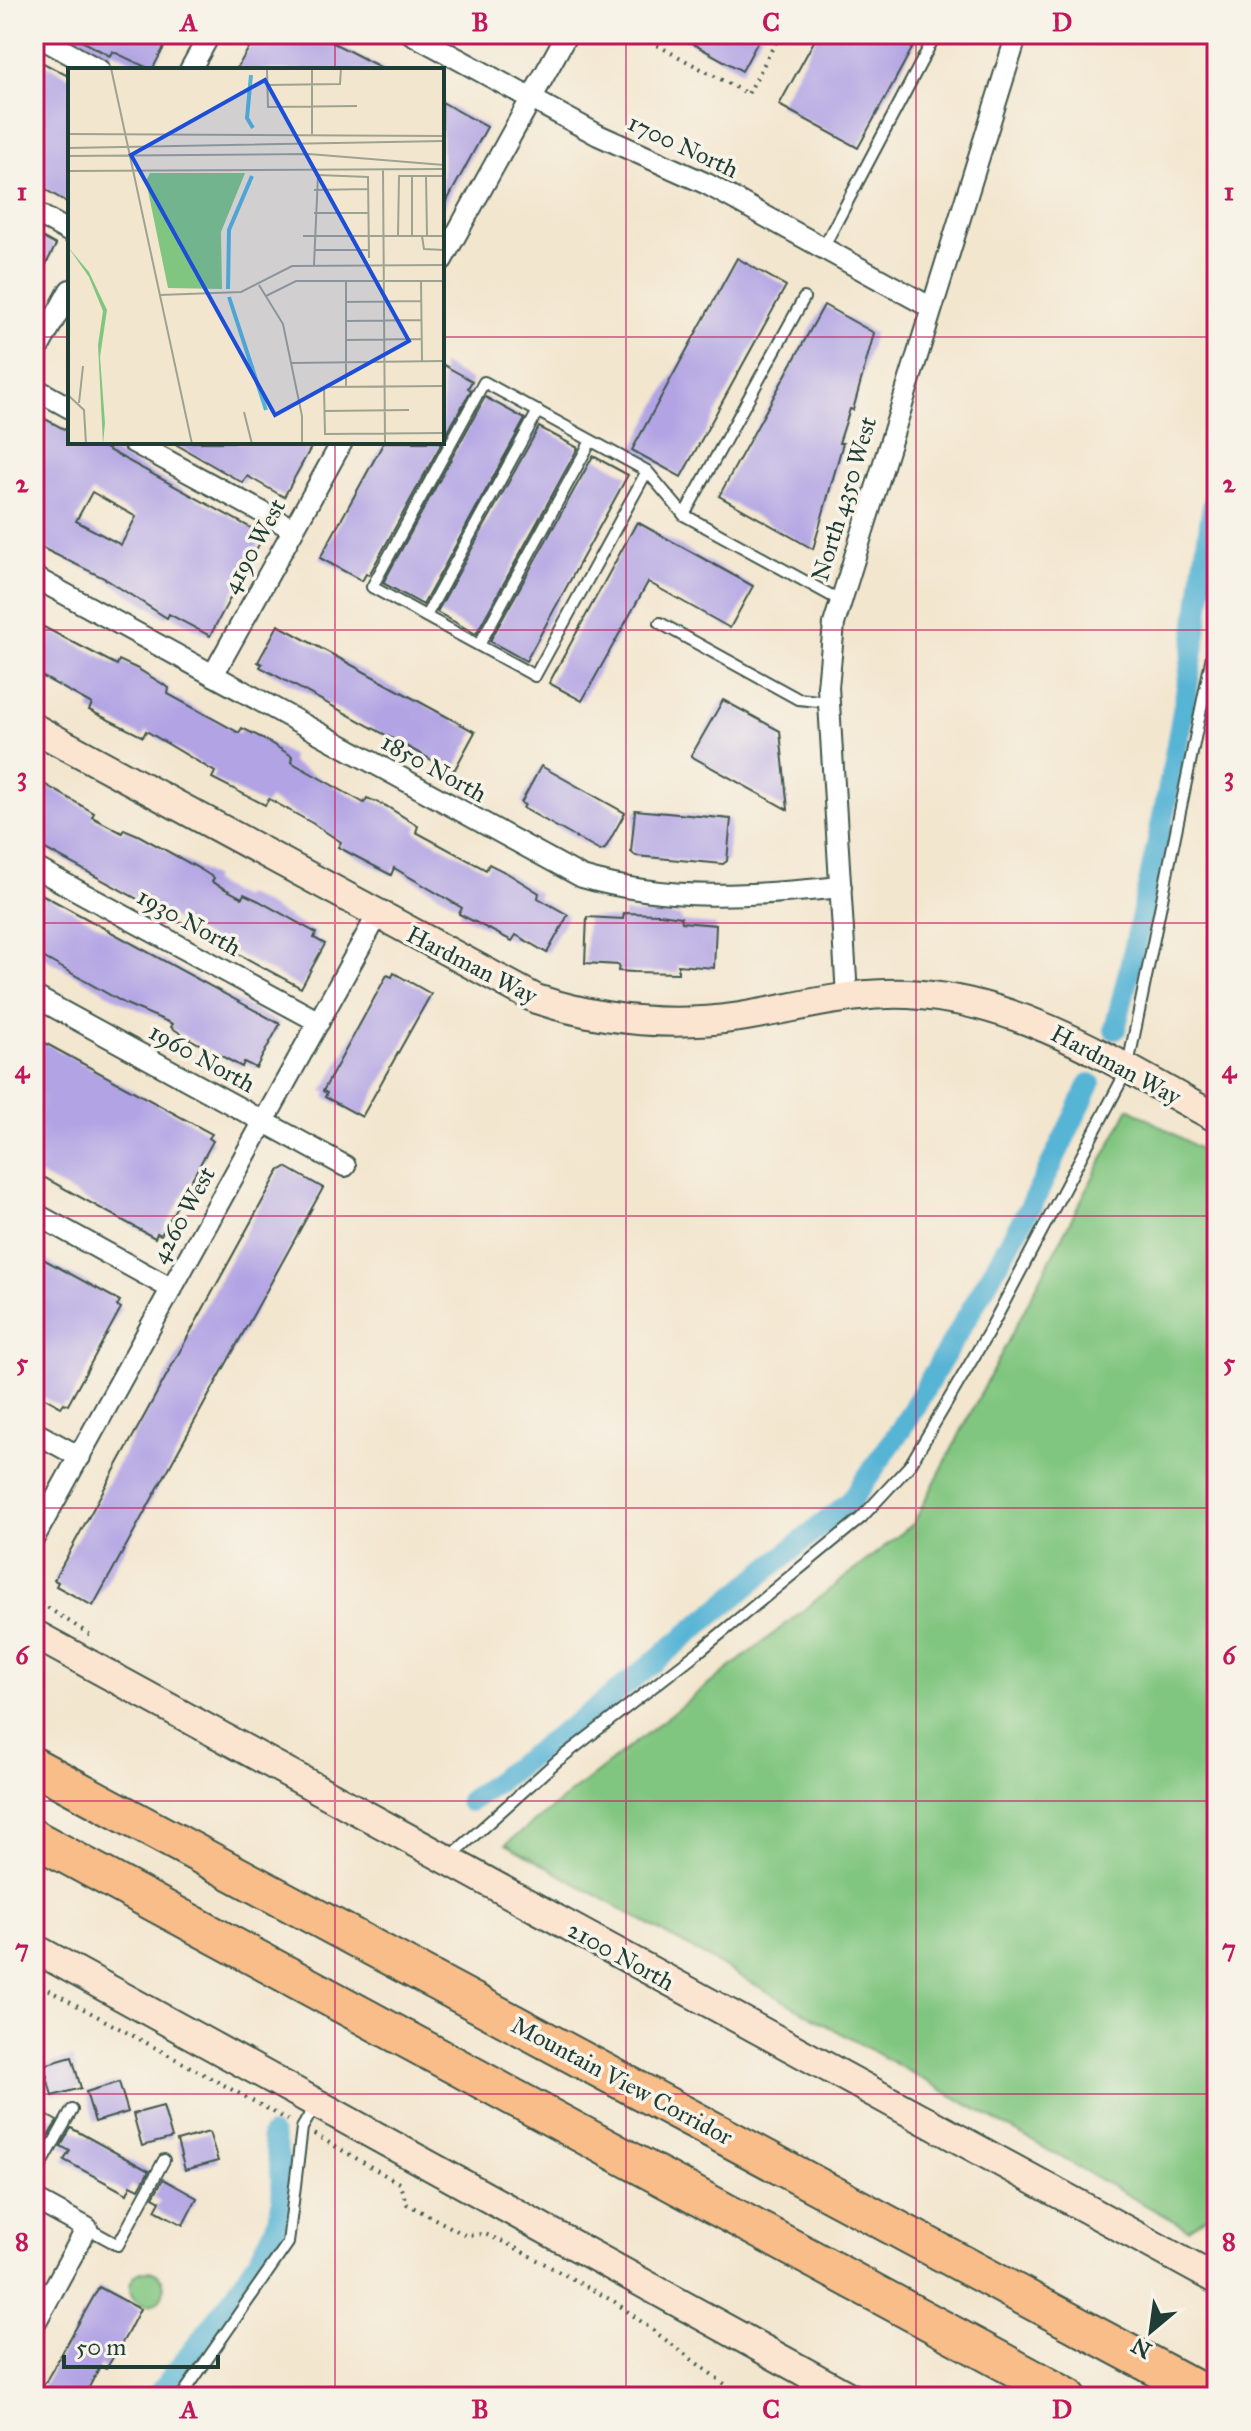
<svg xmlns="http://www.w3.org/2000/svg" width="1251" height="2431" font-family="'IM FELL Great Primer',serif">
<style>
.green{fill:#81c680;stroke:#50825a;stroke-width:2}
.lines{fill:none;stroke-linecap:round;stroke-linejoin:round}
.canal{stroke:#57b4d5;stroke-width:22}
.building{fill:#b1a3e4;fill-rule:evenodd}
.lane-casing{stroke:#3f564b;stroke-width:14}
.street-casing{stroke:#3f564b;stroke-width:24}
.secondary-casing{stroke:#3f564b;stroke-width:32}
.highway-casing{stroke:#3f564b;stroke-width:40}
.path{stroke:#3f564b;stroke-width:4;stroke-dasharray:2 6;stroke-linecap:butt}
.lane{stroke:#fff;stroke-width:10}
.street{stroke:#fff;stroke-width:20}
.secondary{stroke:#fce5d0;stroke-width:28}
.highway{stroke:#f8bd89;stroke-width:36}
.grid{fill:none;stroke:#c2185b;stroke-width:2;stroke-opacity:0.55}
.labels{text-anchor:middle;stroke-width:7;stroke-linejoin:round;paint-order:stroke}
.street-label{font-size:24px;fill:#1f3d34;stroke:#f7f3e8}
.inset-river{fill:none;stroke:#57b4d5;stroke-width:4}
.inset-road{fill:none;stroke:#9ea291;stroke-width:2}
.view{fill:#1d4ed8;fill-opacity:0.15;stroke:#1d4ed8;stroke-width:4}
.inset-edge{fill:none;stroke:#1f3d34;stroke-width:4}
.neatline{fill:none;stroke:#c2185b;stroke-width:3}
.grid-label{font-size:26px;text-anchor:middle;font-weight:bold;fill:#c2185b}
</style>
<rect width="100%" height="100%" fill="#f7f3e8"/>
<filter id="ink" filterUnits="userSpaceOnUse"><feTurbulence type="fractalNoise" baseFrequency=".0125" numOctaves="2"/><feDisplacementMap in="SourceGraphic" scale="16" xChannelSelector="R" yChannelSelector="G"/><feConvolveMatrix kernelMatrix="1 2 1 2 8 2 1 2 1" color-interpolation-filters="sRGB"/></filter>
<filter id="wash" filterUnits="userSpaceOnUse"><feTurbulence type="fractalNoise" baseFrequency=".006" numOctaves="4" result="noise"/><feDisplacementMap in="SourceGraphic" scale="32" xChannelSelector="R" yChannelSelector="G"/><feGaussianBlur stdDeviation="1.8" result="paint"/><feColorMatrix in="noise" values="0 0 0 0 0 0 0 0 0 0 0 0 0 0 0 0 0 1.4 0 .05"/><feComposite in="paint" operator="in"/></filter>
<g filter="url(#wash)">
<rect width="100%" height="100%" fill="#f3e6cf"/>
<g class="green">
<polygon points="1129,1108 1217,1159 1217,2209 1188,2229 506,1844 913,1524"/>
<circle cx="147" cy="2288" r="17"/>
</g>
<g class="lines">
<g class="canal">
<path d="M 1115,1029 C 1146,904 1173,778 1193,651 C 1202,597 1204,542 1217,488"/>
<polyline points="470,1801 602,1704 850,1502 901,1429 970,1312 1033,1202 1090,1084"/>
<path d="M 156,2397 C 188,2356 268,2262 280,2214 C 286,2189 280,2160 272,2136"/>
</g>
</g>
<g id="blocks">
<g class="building">
<polygon points="69,34 171,34 152,70 112,51 110,56"/>
<polygon points="257,34 316,34 386,70 236,70"/>
<polygon points="675,34 762,34 742,71"/>
<polygon points="818,34 920,34 858,148 779,105"/>
<polygon points="34,58 70,77 70,204 34,183"/>
<polygon points="442,102 487,127 442,210"/>
<polygon points="34,233 56,245 34,287"/>
<polygon points="737,258 786,286 681,477 632,450"/>
<polygon points="824,305 874,333 853,410 850,409 839,443 843,443 813,549 719,496"/>
<polygon points="442,364 472,381 468,388 471,390 369,575 366,574 362,581 320,558 384,442 442,442"/>
<polygon points="485,397 525,419 423,605 383,583"/>
<path d="M 45,419 L 70,432 L 70,442 L 94,442 L 264,535 L 210,636 L 169,614 L 167,618 L 104,578 L 34,544 L 34,440 ZM 92,492 L 136,517 L 121,545 L 76,521 Z"/>
<polygon points="539,427 578,448 476,634 437,612"/>
<polygon points="172,442 314,442 284,497 247,476 243,483"/>
<polygon points="593,456 628,475 526,661 490,641"/>
<polygon points="637,522 753,586 730,628 648,582 582,701 549,683"/>
<polygon points="34,622 117,665 119,660 138,669 169,688 168,694 239,733 242,728 260,737 292,756 291,762 364,803 367,798 386,806 418,826 416,832 486,870 489,864 507,873 539,893 538,898 568,915 547,953 516,935 512,941 473,921 459,914 462,908 394,868 391,875 338,847 341,842 312,823 269,799 265,805 212,778 215,772 146,731 143,737 89,710 92,704 34,672"/>
<polygon points="278,625 475,732 455,769 450,770 260,667 262,664 258,662"/>
<polygon points="723,700 780,731 788,810 691,756"/>
<polygon points="541,766 625,813 605,849 600,851 523,808 525,805 521,803"/>
<polygon points="34,778 94,813 92,817 122,833 124,829 138,835 200,869 214,878 212,882 242,898 244,894 259,901 316,933 314,938 325,944 301,988 34,843"/>
<polygon points="635,810 731,819 727,861 723,864 636,856 631,852"/>
<polygon points="34,890 280,1024 256,1068 244,1062 242,1067 184,1036 171,1027 173,1024 126,1004 34,952"/>
<polygon points="624,913 660,914 681,917 682,922 716,925 714,968 678,965 678,973 634,972 618,971 619,965 585,963 587,917 623,919"/>
<polygon points="394,973 431,994 362,1117 325,1097 327,1093 323,1091 387,975 392,977"/>
<polygon points="34,1037 212,1134 209,1138 213,1141 161,1235 157,1233 155,1238 34,1172"/>
<polygon points="286,1167 323,1188 93,1606 56,1586 58,1582 54,1580 279,1171"/>
<polygon points="34,1254 120,1301 117,1306 121,1308 68,1405 64,1403 61,1407 34,1392"/>
<polygon points="72,2057 81,2088 52,2096 44,2065"/>
<polygon points="119,2082 128,2112 95,2122 86,2092"/>
<polygon points="163,2106 172,2138 142,2146 133,2114"/>
<polygon points="34,2108 57,2121 47,2138 34,2131"/>
<polygon points="71,2128 149,2171 139,2189 131,2185 127,2194 64,2160 70,2151 61,2146"/>
<polygon points="209,2132 218,2161 185,2170 177,2141"/>
<polygon points="163,2179 197,2198 183,2225 155,2210 160,2201 153,2197"/>
<polygon points="99,2287 140,2309 126,2336 106,2369 100,2366 84,2397 37,2397"/>
</g>
</g>
</g>
<g filter="url(#ink)">
<use href="#blocks" fill-opacity="0" stroke="#3f564b" stroke-width="2"/>
<g class="lines">
<defs>
<g id="lane">
<polyline points="823,248 936,34"/>
<polyline points="647,471 535,676 372,587 484,382 647,471 684,515 841,601"/>
<polyline points="684,515 804,298"/>
<polyline points="426,616 538,411"/>
<polyline points="660,623 798,699 829,702"/>
<polyline points="479,645 591,441"/>
<polyline points="449,1858 557,1761 702,1649 861,1518 910,1465 988,1333 1127,1070 1217,631"/>
<polyline points="34,2178 72,2110"/>
<polyline points="87,2228 118,2245 164,2160"/>
<polyline points="181,2397 288,2243 302,2128 316,2104"/>
</g>
<g id="street">
<polyline points="34,34 99,70"/>
<polyline points="412,34 598,135 707,184 930,307"/>
<polyline points="190,70 210,34"/>
<polyline points="34,212 70,232"/>
<polyline points="442,260 567,34"/>
<polyline points="34,356 70,290"/>
<polyline points="34,388 70,408"/>
<polyline points="133,442 293,529"/>
<path d="M 34,577 L 582,877 C 667,902 754,896 841,887"/>
<polyline points="213,675 342,442"/>
<polyline points="34,867 319,1022"/>
<polyline points="34,996 345,1166"/>
<polyline points="847,996 828,687 834,624 1017,34"/>
<polyline points="34,1213 172,1289"/>
<polyline points="34,1432 80,1457"/>
<polyline points="34,1538 377,916"/>
<polyline points="34,2199 87,2228 34,2325"/>
</g>
<g id="secondary">
<path d="M 34,728 L 536,999 C 603,1021 671,1027 740,1017 C 802,1007 858,989 921,995 C 1030,1004 1123,1068 1217,1118"/>
<polyline points="34,1634 1217,2280"/>
<polyline points="34,1948 850,2397"/>
</g>
<g id="highway">
<polyline points="34,1766 1211,2397"/>
<polyline points="34,1838 1068,2397"/>
</g>
</defs>
<use href="#lane" class="lane-casing"/>
<use href="#street" class="street-casing"/>
<use href="#secondary" class="secondary-casing"/>
<use href="#highway" class="highway-casing"/>
<g class="path">
<polyline points="636,34 748,94 780,34"/>
<polyline points="34,1599 92,1636"/>
<polyline points="34,1982 288,2120"/>
<polyline points="314,2134 399,2183 407,2204 465,2235 485,2234 506,2243 615,2302 742,2397"/>
</g>
<use href="#lane" class="lane"/>
<use href="#street" class="street"/>
<use href="#secondary" class="secondary"/>
<use href="#highway" class="highway"/>
</g>
</g>
<path class="grid" d="M 335,34 L 335,70M 626,34 L 626,2397M 916,34 L 916,2397M 34,337 L 70,337M 442,337 L 1217,337M 335,442 L 335,2397M 34,630 L 1217,630M 34,923 L 1217,923M 34,1216 L 1217,1216M 34,1508 L 1217,1508M 34,1801 L 1217,1801M 34,2094 L 1217,2094"/>
<g class="labels">
<g class="street-label">
<text transform="translate(683 146) rotate(25)" y="8">1700 North</text>
<text transform="translate(844 499) rotate(-73)" y="8">North 4350 West</text>
<text transform="translate(254 546) rotate(-61)" y="8">4190 West</text>
<text transform="translate(434 768) rotate(29)" y="8">1850 North</text>
<text transform="translate(189 922) rotate(29)" y="8">1930 North</text>
<text transform="translate(472 965) rotate(27)" y="8">Hardman Way</text>
<text transform="translate(202 1058) rotate(29)" y="8">1960 North</text>
<text transform="translate(1116 1065) rotate(28)" y="8">Hardman Way</text>
<text transform="translate(183 1215) rotate(-61)" y="8">4260 West</text>
<text transform="translate(621 1956) rotate(29)" y="8">2100 North</text>
<text transform="translate(622 2081) rotate(28)" y="8">Mountain View Corridor</text>
</g>
</g>
<g transform="translate(68 68)">
<rect width="376" height="376" fill="#f3e6cf"/>
<path d="M 82,105 L 177,105 L 153,164 L 154,221 L 100,220 L 78,113 ZM 0,179 L 21,204 L 39,242 L 32,289 L 37,355 L 35,376 L 30,277 L 35,243 L 21,209 Z" fill="#81c680"/>
<path class="inset-river" d="M 183,7 L 179,50 L 185,60M 160,221 L 161,162 L 184,108M 161,229 L 198,342"/>
<path class="inset-road" d="M 43,0 L 124,376M 164,0 L 273,0M 244,0 L 244,66M 199,2 L 200,39 L 289,38M 199,17 L 272,16 L 273,0M 0,66 L 376,68M 0,80 L 376,73M 0,88 L 241,86 L 376,97M 315,101 L 317,376M 0,103 L 376,101M 344,107 L 344,168M 358,107 L 359,168M 246,122 L 300,121M 246,145 L 301,145M 235,168 L 376,168M 330,168 L 331,108 L 376,108M 354,168 L 356,181 L 376,182M 246,182 L 301,182M 246,197 L 250,107 L 300,109 L 301,190M 278,213 L 278,319M 353,213 L 354,293M 191,217 L 215,256 L 234,348 L 234,376M 92,227 L 173,224 L 224,198 L 376,197M 198,228 L 228,213 L 376,213M 278,234 L 353,233M 278,253 L 353,252M 278,272 L 353,271M 223,295 L 376,293M 376,318 L 256,319 L 257,366 L 376,365M 0,327 L 16,342 L 18,376M 11,335 L 15,298M 257,343 L 341,342M 176,344 L 184,376"/>
<path class="view" d="M 197,12 L 341,273 L 207,347 L 63,87 Z"/>
<rect width="376" height="376" class="inset-edge"/>
</g>
<rect width="1251" height="2431" fill="none" stroke="#f7f3e8" stroke-width="88"/>
<g transform="translate(1151 2331) rotate(209)" stroke="#f7f3e8" stroke-width="6" paint-order="stroke">
<path d="M0-6L14 30L0 20L-14 30Z" fill="#1f3d34"/>
<text y="-12" font-size="22" font-weight="bold" text-anchor="middle" fill="#1f3d34">N</text>
</g>
<path d="M64 2355v12h154v-12" fill="none" stroke="#1f3d34" stroke-width="4"/>
<text x="76" y="2355" font-size="24" fill="#1f3d34" stroke="#f7f3e8" stroke-width="6" paint-order="stroke">50 m</text>
<rect x="44" y="44" width="1163" height="2343" class="neatline"/>
<g class="grid-label">
<text x="189" y="31">A</text>
<text x="480" y="31">B</text>
<text x="771" y="31">C</text>
<text x="1062" y="31">D</text>
<text x="22" y="200">1</text>
<text x="1229" y="200">1</text>
<text x="22" y="492">2</text>
<text x="1229" y="492">2</text>
<text x="22" y="785">3</text>
<text x="1229" y="785">3</text>
<text x="22" y="1078">4</text>
<text x="1229" y="1078">4</text>
<text x="22" y="1371">5</text>
<text x="1229" y="1371">5</text>
<text x="22" y="1664">6</text>
<text x="1229" y="1664">6</text>
<text x="22" y="1957">7</text>
<text x="1229" y="1957">7</text>
<text x="22" y="2250">8</text>
<text x="1229" y="2250">8</text>
<text x="189" y="2418">A</text>
<text x="480" y="2418">B</text>
<text x="771" y="2418">C</text>
<text x="1062" y="2418">D</text>
</g>
</svg>
